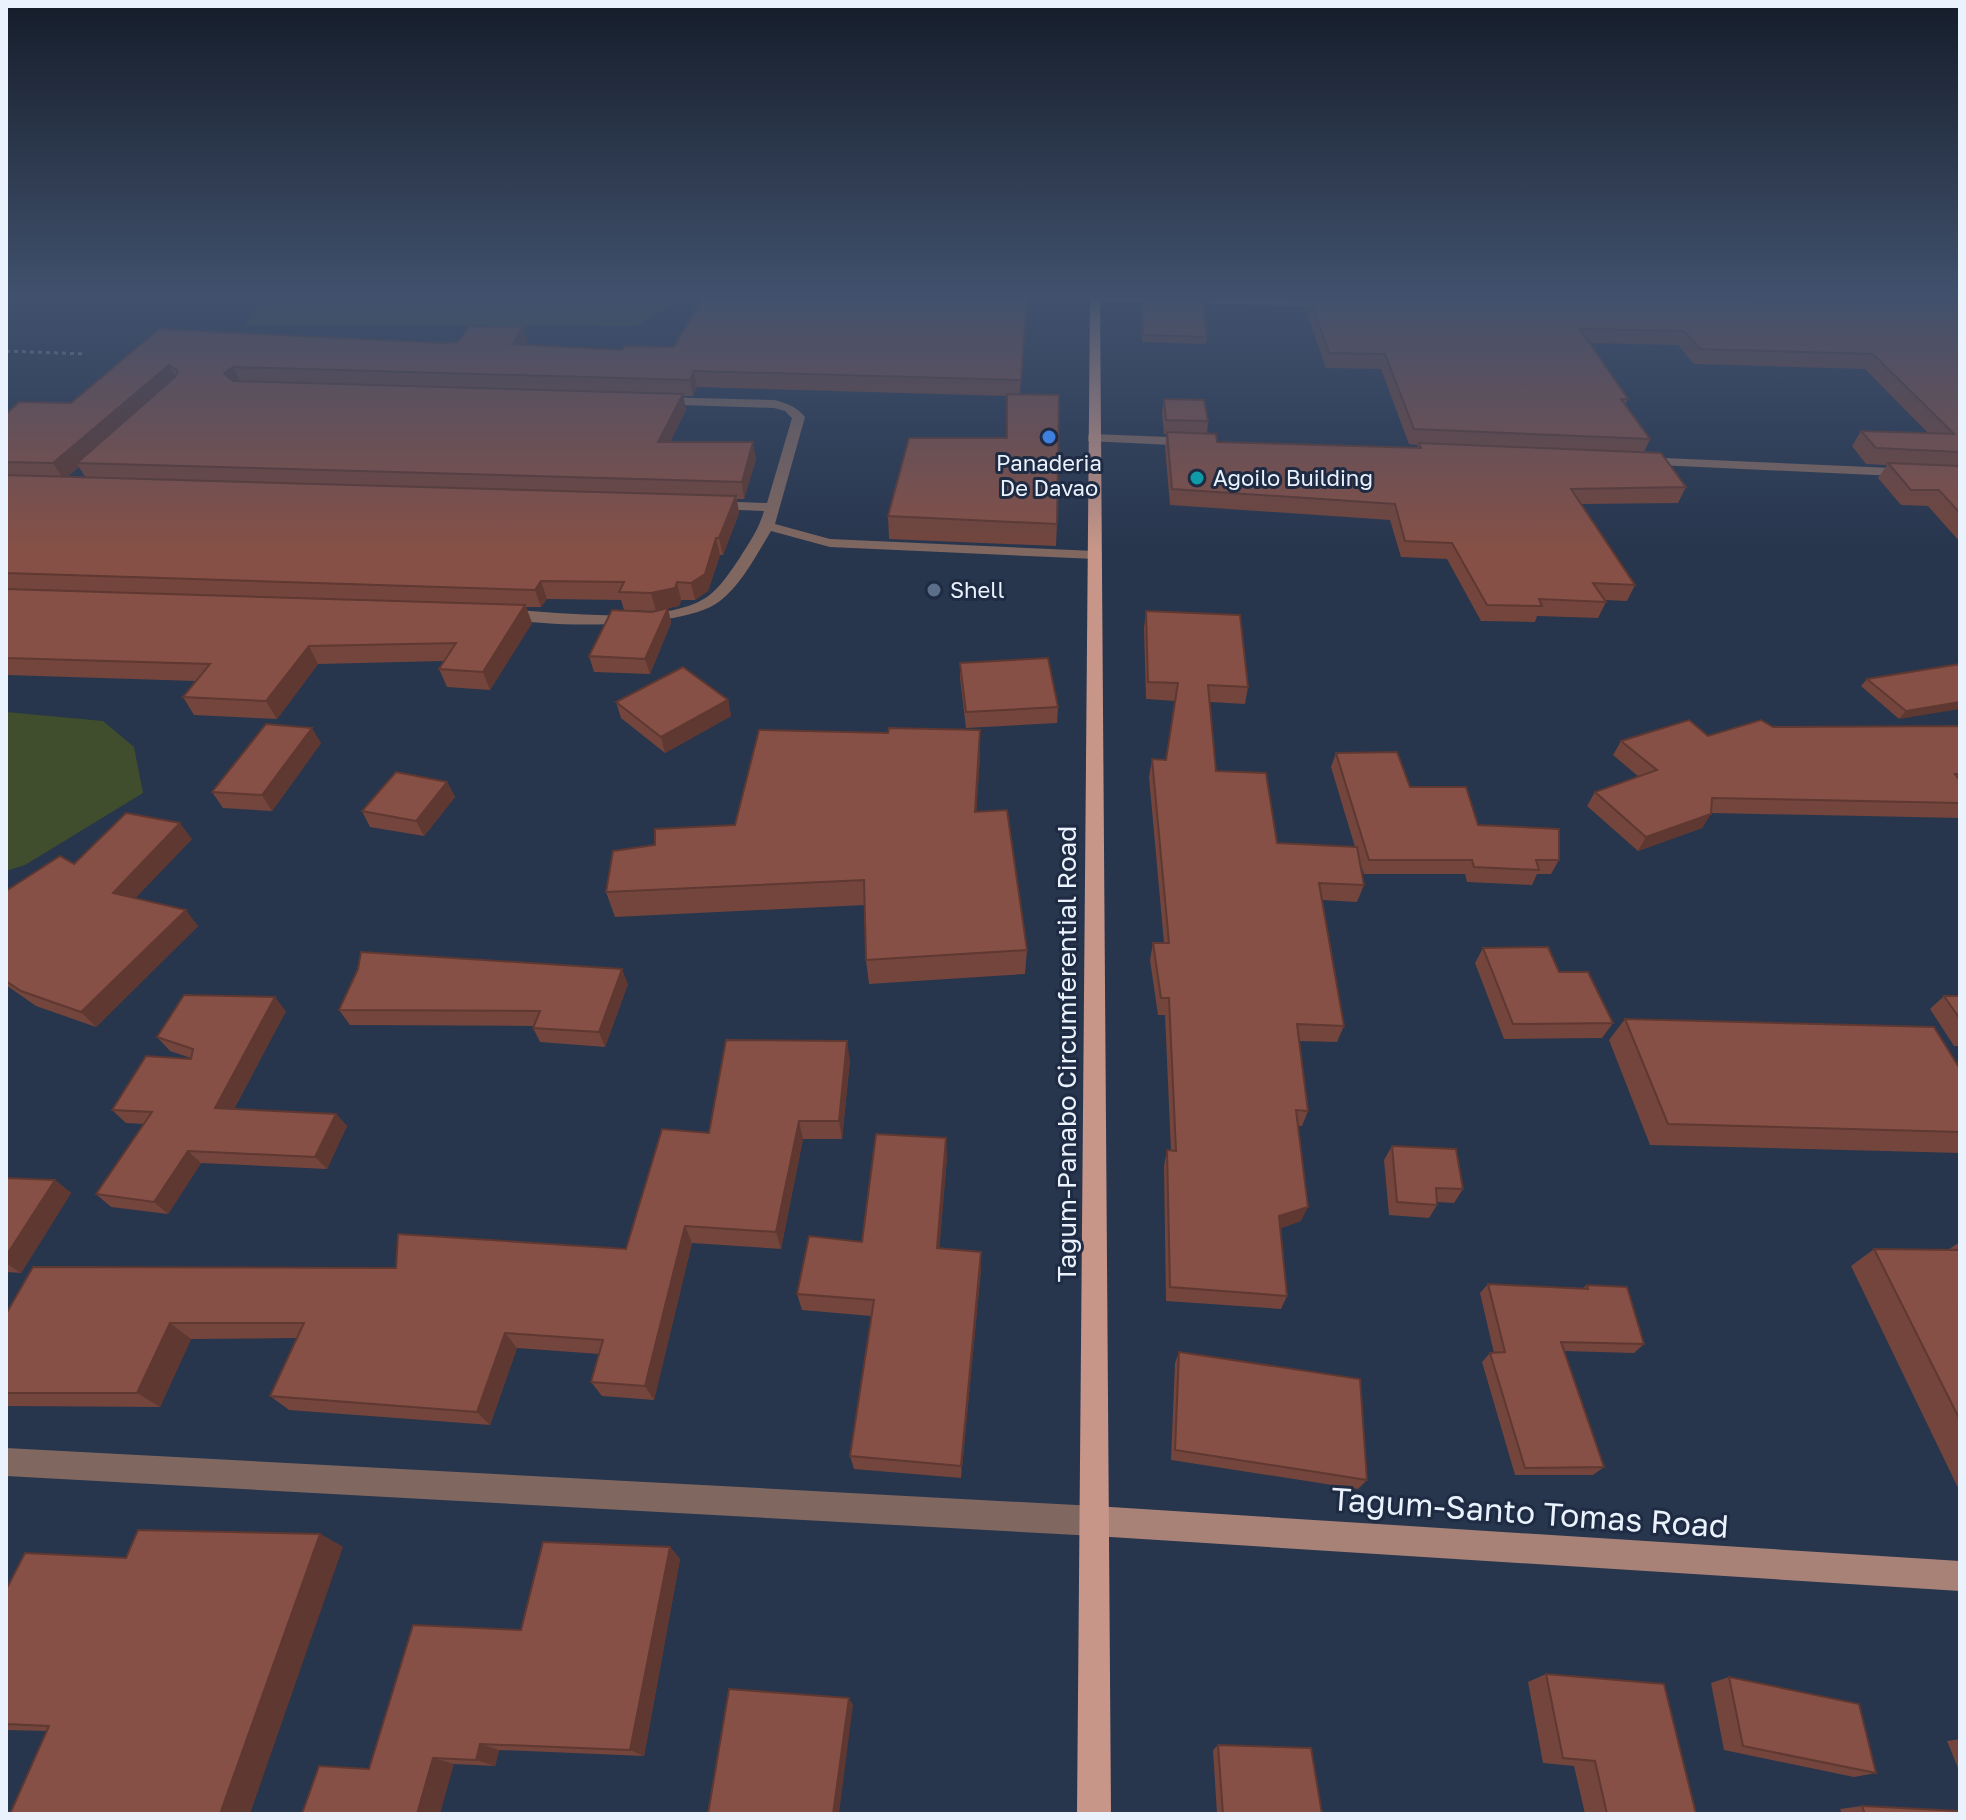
<svg xmlns="http://www.w3.org/2000/svg" width="1966" height="1820" font-family="'Golos Text',sans-serif">
<style>
.green{fill:#404e2d}
.lines{fill:none;stroke-linecap:round;stroke-linejoin:round}
.path{stroke:#8994a6;stroke-width:3;stroke-dasharray:4 4;stroke-linecap:butt}
.minor{fill:#806760;fill-rule:evenodd}
.tertiary{fill:#806760;fill-rule:evenodd}
.secondary{fill:#a98277;fill-rule:evenodd}
.primary{fill:#c89689;fill-rule:evenodd}
.wall{fill:#73453c;fill-rule:evenodd}
.shaded-wall{fill:#5e3831}
.building{fill:#865046;stroke:#5e3831;stroke-width:2}
.shop-dot{fill:#3f7fe0;stroke:#1e2b42;stroke-width:3}
.culture-dot{fill:#0f9aa8;stroke:#1e2b42;stroke-width:3}
.service-dot{fill:#5c6f8a;stroke:#1e2b42;stroke-width:3}
.labels{text-anchor:middle;stroke-width:6;stroke-linejoin:round;paint-order:stroke}
.far-poi-label{font-size:22px;fill:#eaf2fe;stroke:#1e2b42;text-anchor:start}
.street-label{font-size:26px;fill:#eaf2fe;stroke:#1e2b42}
.near-street-label{font-size:32px;fill:#eaf2fe;stroke:#1e2b42}
</style>
<rect width="100%" height="100%" fill="#27354d"/>
<g class="green">
<polygon points="268,295 676,295 677,300 637,326 245,325"/>
<polygon points="6,712 103,721 134,747 143,793 25,865 6,871"/>
</g>
<g class="lines">
<polyline class="path" points="6,351 86,354"/>
<g class="minor">
<polygon points="1098,295 1331,300 1336,303 1331,306 1095,301 1090,298"/>
<path d="M 657,397 L 775,400 C 788,404 797,407 805,417 L 775,524 L 830,539 L 1095,551 L 1102,555 L 1095,559 L 830,547 L 771,531 C 757,554 742,584 720,601 C 684,630 542,628 497,617 L 494,614 L 502,609 C 556,612 662,627 707,597 C 720,588 730,572 739,559 C 749,543 759,529 764,511 L 714,509 L 707,505 L 714,501 L 767,503 L 792,418 L 785,411 L 774,408 L 653,404 L 651,401 Z"/>
<polygon points="1093,434 1193,438 1199,442 1193,446 1088,441 1088,435"/>
<polygon points="1641,457 1960,471 1960,479 1636,464 1636,458"/>
</g>
<polygon class="tertiary" points="6,1448 1095,1506 1105,1511 1110,1521 1105,1531 1095,1536 6,1476"/>
<polygon class="secondary" points="1095,1506 1960,1561 1960,1591 1095,1536 1085,1531 1080,1521 1085,1511"/>
<polygon class="primary" points="1090,295 1100,295 1111,1814 1077,1814"/>
</g>
<g class="wall">
<path d="M 1028,295 L 1020,394 L 1057,524 L 1056,546 L 889,539 L 888,516 L 1007,438 L 1007,396 L 697,387 L 693,396 L 683,396 L 686,410 L 670,442 L 756,459 L 744,499 L 737,499 L 739,513 L 723,555 L 720,555 L 708,591 L 695,600 L 681,600 L 679,606 L 668,608 L 671,623 L 650,674 L 594,672 L 589,656 L 654,611 L 624,610 L 621,600 L 547,599 L 541,607 L 526,607 L 532,623 L 490,690 L 447,687 L 439,669 L 444,661 L 318,664 L 277,719 L 194,715 L 183,697 L 196,681 L 6,675 L 6,414 L 71,403 L 159,329 L 442,343 L 458,342 L 523,327 L 528,342 L 527,344 L 623,350 L 674,347 ZM 79,467 L 86,478 L 67,477 Z"/>
<polygon points="1298,295 1426,295 1425,297 1527,301 1527,299 1516,299 1513,295 1960,295 1960,542 1928,506 1901,505 1878,478 1887,465 1866,464 1852,446 1861,431 1928,433 1865,369 1694,364 1678,345 1590,343 1628,399 1625,405 1650,439 1644,452 1686,487 1678,503 1581,504 1635,585 1627,601 1605,600 1606,602 1598,618 1537,616 1535,622 1481,621 1447,559 1401,557 1390,520 1170,505 1165,447 1167,434 1164,434 1162,413 1164,399 1208,421 1207,434 1217,442 1417,448 1418,445 1409,444 1381,369 1326,368 1305,308 1308,296"/>
<polygon points="1142,298 1207,337 1206,344 1142,342"/>
<polygon points="1146,611 1248,687 1245,704 1210,702 1216,771 1277,843 1355,847 1331,767 1336,753 1410,787 1478,825 1559,860 1551,874 1537,874 1532,885 1467,882 1465,874 1364,874 1359,859 1364,885 1357,902 1322,900 1344,1026 1337,1042 1299,1041 1308,1111 1302,1126 1298,1126 1301,1221 1281,1228 1287,1296 1281,1309 1166,1301 1164,1166 1167,1150 1171,1151 1165,1015 1158,1015 1150,960 1153,943 1164,943 1149,777 1152,759 1166,760 1175,701 1146,699 1144,628"/>
<polygon points="960,663 1058,707 1057,723 966,728 960,678"/>
<polygon points="1960,664 1899,719 1861,686 1867,679"/>
<polygon points="728,700 731,716 665,753 621,718 616,702"/>
<polygon points="1960,726 1960,818 1711,813 1702,828 1638,851 1587,806 1595,792 1639,777 1613,755 1621,741 1708,736 1773,727"/>
<polygon points="321,743 272,811 223,808 212,792"/>
<polygon points="980,756 976,812 1027,950 1025,974 869,984 866,960 865,905 615,917 606,892 655,845 735,825"/>
<polygon points="447,782 455,797 424,836 370,827 362,811"/>
<polygon points="192,839 135,898 198,926 96,1027 36,1006 6,985 6,891 74,864"/>
<polygon points="1483,948 1559,972 1613,1023 1602,1038 1504,1039 1475,963"/>
<polygon points="358,969 628,984 605,1047 540,1042 533,1028 534,1026 350,1025 339,1010"/>
<polygon points="1944,996 1960,996 1960,1046 1954,1046 1930,1009"/>
<polygon points="286,1011 234,1109 336,1114 347,1126 327,1169 201,1163 168,1214 111,1207 96,1194 144,1124 126,1123 112,1110 191,1059 191,1058 170,1051 157,1037"/>
<polygon points="1625,1019 1960,1069 1960,1153 1650,1145 1609,1040"/>
<polygon points="850,1060 842,1139 803,1139 781,1249 692,1243 654,1400 602,1396 591,1382 599,1354 517,1348 490,1425 289,1410 270,1396 297,1338 191,1339 160,1407 6,1406 6,1314 396,1268 626,1249 709,1133"/>
<polygon points="1392,1146 1463,1189 1454,1203 1437,1202 1437,1205 1429,1218 1389,1215 1384,1160"/>
<polygon points="947,1157 939,1249 981,1269 961,1478 854,1469 850,1456 871,1316 802,1310 797,1294 862,1242"/>
<polygon points="6,1178 55,1180 71,1193 21,1273 6,1272"/>
<polygon points="1960,1242 1960,1492 1851,1266 1874,1249 1950,1250 1949,1249"/>
<polygon points="1488,1284 1583,1288 1587,1285 1644,1344 1634,1353 1564,1351 1604,1467 1593,1475 1515,1475 1482,1362 1490,1353 1494,1353 1480,1293"/>
<polygon points="1179,1352 1367,1480 1358,1489 1171,1460 1175,1363"/>
<polygon points="320,1534 343,1547 47,1731 6,1730 6,1586 126,1558"/>
<polygon points="670,1547 680,1559 644,1756 499,1750 495,1766 454,1764 369,1769 521,1630"/>
<polygon points="1546,1674 1696,1814 1585,1814 1574,1766 1543,1763 1528,1682"/>
<polygon points="1729,1677 1876,1773 1854,1777 1724,1750 1711,1683"/>
<polygon points="1960,1739 1960,1773 1947,1741"/>
<polygon points="1218,1745 1322,1814 1217,1814 1213,1750"/>
<polygon points="1862,1806 1960,1814 1842,1814 1840,1809"/>
</g>
<g class="shaded-wall">
<polygon points="1027,295 1028,295 1020,396 1021,380"/>
<polygon points="523,327 528,342 517,360 513,344"/>
<polygon points="169,365 178,381 77,463 79,467 64,480 53,463"/>
<polygon points="233,367 241,383 232,389 224,373"/>
<polygon points="694,371 697,387 693,396 690,380"/>
<polygon points="683,394 686,410 662,459 658,442"/>
<polygon points="753,442 756,459 744,499 742,482"/>
<polygon points="736,496 739,513 723,555 719,538"/>
<polygon points="716,538 720,555 708,591 695,600 691,583"/>
<polygon points="541,581 547,599 541,607 535,590"/>
<polygon points="677,582 681,600 679,606 668,608 671,623 650,674 645,659 656,611 651,593"/>
<polygon points="525,605 532,623 490,690 483,672"/>
<polygon points="309,646 318,664 277,719 266,701"/>
<polygon points="728,700 731,716 665,753 661,737"/>
<polygon points="1960,702 1960,709 1899,719 1906,711"/>
<polygon points="312,728 321,743 272,811 262,795"/>
<polygon points="980,730 980,756 975,837 975,812"/>
<polygon points="447,782 455,797 424,836 416,821"/>
<polygon points="1711,814 1702,828 1638,851 1646,837"/>
<polygon points="180,823 192,839 126,908 113,893"/>
<polygon points="186,910 198,926 96,1027 81,1012"/>
<polygon points="622,969 628,984 605,1047 599,1032"/>
<polygon points="275,997 286,1011 227,1121 215,1108"/>
<polygon points="847,1041 850,1060 842,1139 839,1121"/>
<polygon points="336,1114 347,1126 327,1169 315,1157"/>
<polygon points="799,1121 803,1139 781,1249 776,1232"/>
<polygon points="946,1138 947,1157 938,1265 937,1248"/>
<polygon points="188,1151 201,1163 168,1214 154,1202"/>
<polygon points="55,1180 71,1193 21,1273 6,1263 6,1256"/>
<polygon points="1308,1207 1301,1221 1273,1231 1279,1216"/>
<polygon points="685,1226 692,1243 654,1400 645,1386"/>
<polygon points="981,1252 981,1269 961,1478 961,1466"/>
<polygon points="170,1323 191,1339 160,1407 137,1393"/>
<polygon points="505,1333 517,1348 490,1425 477,1412"/>
<polygon points="320,1534 343,1547 250,1814 220,1814"/>
<polygon points="670,1547 680,1559 644,1756 630,1750"/>
<polygon points="849,1698 853,1705 839,1814 833,1814"/>
<polygon points="480,1744 499,1750 495,1766 476,1760"/>
<polygon points="433,1758 454,1764 440,1814 417,1814"/>
</g>
<g class="building">
<polygon points="704,295 1027,295 1021,380 694,371 690,380 233,367 224,373 233,381 683,394 658,442 753,442 742,482 77,463 175,377 178,371 169,365 53,463 6,462 6,414 19,402 71,403 159,329 442,343 458,342 469,326 523,327 513,344 623,350 624,346 674,347"/>
<polygon points="1309,295 1347,295 1530,301 1528,297 1960,305 1960,452 1876,448 1861,431 1954,434 1873,354 1701,349 1684,331 1580,329 1628,399 1621,399 1650,439 1414,429 1385,354 1329,353"/>
<polygon points="1142,298 1203,299 1207,337 1143,335"/>
<polygon points="1007,394 1059,395 1057,524 888,516 909,438 1007,438"/>
<polygon points="1164,399 1204,400 1208,421 1166,420"/>
<polygon points="1167,432 1216,434 1217,442 1421,448 1419,443 1661,453 1686,487 1571,489 1635,585 1593,583 1606,602 1539,599 1542,606 1487,605 1452,543 1405,541 1395,504 1172,489"/>
<polygon points="1888,463 1960,466 1960,513 1939,490 1911,490"/>
<polygon points="6,475 736,496 719,538 716,538 705,574 691,583 677,582 675,588 651,593 619,592 624,582 541,581 535,590 6,573"/>
<polygon points="6,589 525,605 483,672 439,669 456,643 309,646 266,701 183,697 210,664 6,658"/>
<polygon points="668,608 645,659 589,656 612,610 652,612"/>
<polygon points="1146,611 1240,615 1248,687 1208,685 1216,771 1266,773 1277,843 1357,847 1364,885 1319,883 1344,1026 1297,1024 1308,1111 1296,1110 1308,1207 1279,1216 1287,1296 1170,1287 1167,1150 1176,1151 1169,998 1161,998 1153,943 1169,943 1152,759 1166,760 1178,683 1148,682"/>
<polygon points="1048,658 1058,707 966,712 960,663"/>
<polygon points="1960,664 1960,702 1906,711 1867,679"/>
<polygon points="683,667 728,700 661,737 616,702"/>
<polygon points="1689,720 1708,736 1761,720 1773,727 1960,726 1960,774 1955,774 1960,781 1960,803 1712,798 1711,814 1646,837 1595,792 1657,770 1621,741"/>
<polygon points="266,724 312,728 262,795 212,792"/>
<polygon points="889,728 980,730 975,812 1007,810 1027,950 866,960 864,880 606,892 613,851 655,845 655,829 735,825 759,730 888,733"/>
<polygon points="1397,752 1410,787 1466,787 1478,825 1559,829 1559,860 1536,860 1539,870 1474,867 1472,860 1369,860 1336,753"/>
<polygon points="396,772 447,782 416,821 362,811"/>
<polygon points="126,813 180,823 113,893 186,910 81,1012 21,991 6,981 6,891 60,856 74,864"/>
<polygon points="1548,947 1559,972 1588,972 1613,1023 1513,1024 1483,948"/>
<polygon points="361,952 622,969 599,1032 533,1028 540,1011 339,1010 358,969"/>
<polygon points="184,995 275,997 215,1108 336,1114 315,1157 188,1151 154,1202 96,1194 152,1112 112,1110 146,1056 191,1059 193,1049 157,1037"/>
<polygon points="1944,996 1960,996 1960,1019"/>
<polygon points="1625,1019 1934,1027 1960,1069 1960,1132 1668,1124"/>
<polygon points="726,1040 847,1041 839,1121 799,1121 776,1232 685,1226 645,1386 591,1382 603,1340 505,1333 477,1412 270,1396 304,1323 170,1323 137,1393 6,1393 6,1314 33,1267 396,1268 398,1234 626,1249 662,1129 709,1133"/>
<polygon points="876,1134 946,1138 937,1248 981,1252 961,1466 850,1456 874,1300 797,1294 809,1236 862,1242"/>
<polygon points="1392,1146 1456,1149 1463,1189 1436,1188 1437,1205 1397,1202"/>
<polygon points="6,1178 55,1180 6,1256"/>
<polygon points="1874,1249 1960,1250 1960,1305 1959,1305 1960,1308 1960,1420"/>
<polygon points="1488,1284 1588,1289 1587,1285 1627,1287 1644,1344 1561,1342 1604,1467 1525,1468 1490,1353 1505,1352"/>
<polygon points="1179,1352 1360,1379 1367,1480 1175,1450"/>
<polygon points="138,1530 320,1534 220,1814 10,1814 49,1726 6,1724 6,1586 8,1586 25,1553 126,1558"/>
<polygon points="543,1542 670,1547 630,1750 480,1744 476,1760 433,1758 417,1814 302,1814 319,1766 369,1769 413,1625 521,1630"/>
<polygon points="1546,1674 1664,1684 1696,1814 1607,1814 1595,1761 1563,1758"/>
<polygon points="1729,1677 1859,1704 1876,1773 1743,1746"/>
<polygon points="729,1689 849,1698 833,1814 708,1814"/>
<polygon points="1218,1745 1311,1748 1322,1814 1223,1814"/>
<polygon points="1862,1806 1960,1811 1960,1814 1865,1814"/>
</g>
<linearGradient id="sky" x2="0" y2="1"><stop stop-color="#151d2a"/><stop offset="0.54" stop-color="#41516d"/><stop offset="1" stop-color="#41516d" stop-opacity="0"/></linearGradient>
<rect width="1966" height="550" fill="url(#sky)"/>
<circle class="shop-dot" cx="1049" cy="437" r="8"/>
<circle class="culture-dot" cx="1197" cy="478" r="8"/>
<circle class="service-dot" cx="934" cy="590" r="8"/>
<g class="labels">
<g class="far-poi-label">
<text x="1049" y="471" text-anchor="middle">Panaderia<tspan x="1049" dy="25">De Davao</tspan></text>
<text x="1213" y="486">Agoilo Building</text>
<text x="950" y="598">Shell</text>
</g>
<g class="street-label">
<text transform="translate(1067 1054) rotate(-90)" y="9">Tagum-Panabo Circumferential Road</text>
</g>
<g class="near-street-label">
<text transform="translate(1530 1513) rotate(4)" y="11">Tagum-Santo Tomas Road</text>
</g>
</g>
<rect width="1966" height="1820" fill="none" stroke="#eaf2fe" stroke-width="16"/>
</svg>
